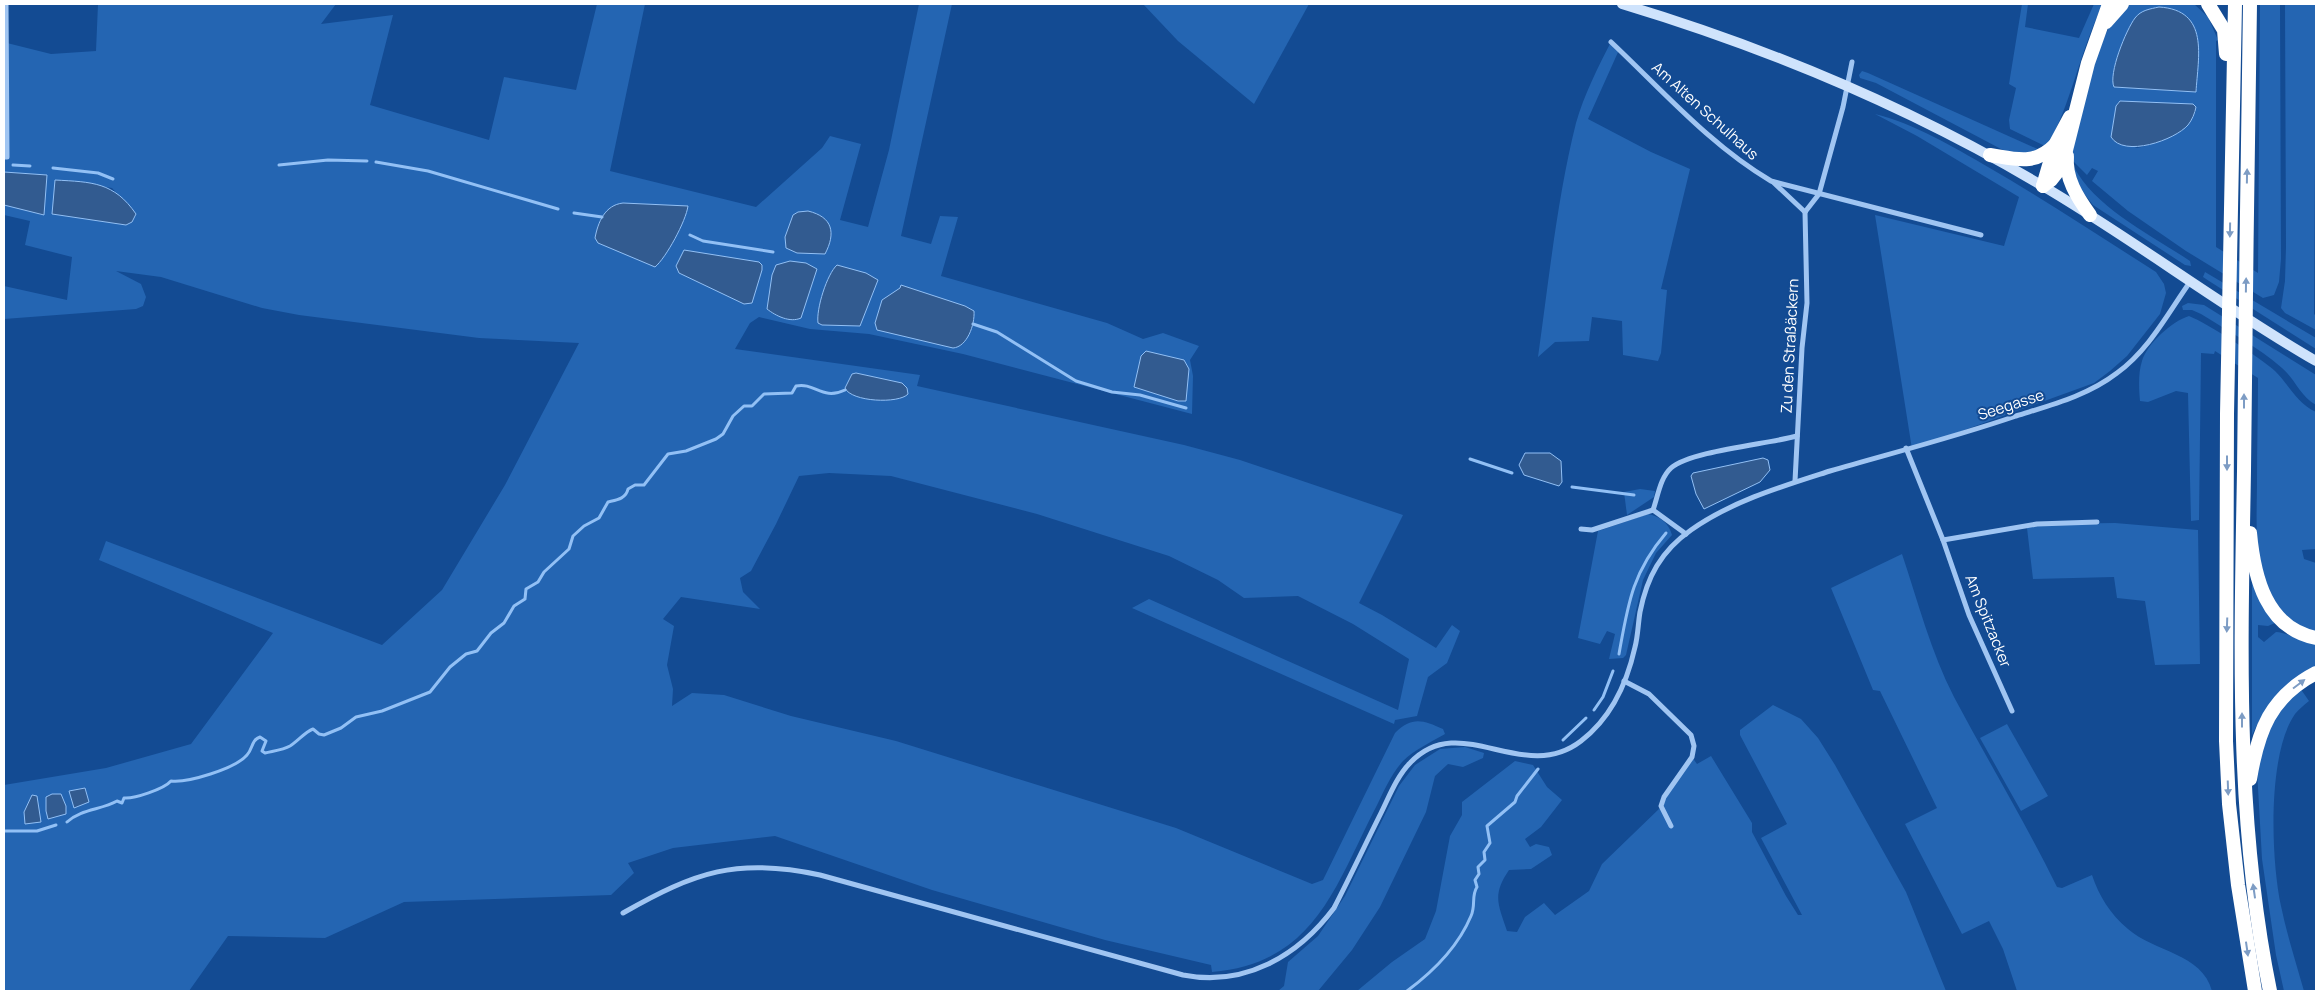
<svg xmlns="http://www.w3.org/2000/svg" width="2320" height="995" font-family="Manrope,sans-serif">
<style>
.green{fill:#2465b2;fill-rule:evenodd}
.water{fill:#325b90;stroke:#92c0f5}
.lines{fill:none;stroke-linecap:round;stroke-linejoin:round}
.stream{stroke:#92c0f5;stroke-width:3}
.street{stroke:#a0c5f2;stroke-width:5}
.secondary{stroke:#cfe3fc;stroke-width:10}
.highway{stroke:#fff;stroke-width:14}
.oneway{fill:#7d9cc4}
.labels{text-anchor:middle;stroke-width:4;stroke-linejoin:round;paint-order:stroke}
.street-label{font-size:15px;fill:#fff;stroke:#134b93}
</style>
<rect width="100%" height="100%" fill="#134b93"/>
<g class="green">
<path d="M 98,4 L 336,4 L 321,24 L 393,15 L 370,105 L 489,140 L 504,77 L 576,90 L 597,4 L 645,4 L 610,171 L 756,207 L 822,148 L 830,136 L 861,144 L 840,220 L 868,227 L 889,150 L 919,4 L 952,4 L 901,236 L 931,244 L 940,216 L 958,217 L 941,276 L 1107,323 L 1143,339 L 1163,333 L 1199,346 L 1190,360 L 1193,376 L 1192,414 L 963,354 L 869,334 L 810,329 L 759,317 L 750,323 L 735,349 L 920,375 L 917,386 L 1184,445 L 1240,460 L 1403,515 L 1359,603 L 1382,615 L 1436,648 L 1452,625 L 1460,631 L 1447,663 L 1428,677 L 1417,716 L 1395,720 L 1394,724 L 1132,608 L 1149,599 L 1398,710 L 1409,659 L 1353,624 L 1298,596 L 1244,598 L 1218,580 L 1169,556 L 1037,514 L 891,476 L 829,473 L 799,476 L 776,524 L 751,571 L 740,578 L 743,592 L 760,609 L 681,597 L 663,619 L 674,626 L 667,665 L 673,689 L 672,706 L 692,693 L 724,695 L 791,716 L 896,741 L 1176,828 L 1312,884 L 1323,880 L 1395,733 C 1412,716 1423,720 1443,729 L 1445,734 C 1431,742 1414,750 1403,761 C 1390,775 1383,794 1374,811 C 1334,890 1313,963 1212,972 L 1211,965 L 1105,940 L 932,890 L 775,836 L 673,848 L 628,863 L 634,873 L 611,895 L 404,902 L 325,938 L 228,936 L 189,991 L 4,991 L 4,785 L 106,768 L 191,744 L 273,633 L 99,560 L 106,541 L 382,645 L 442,590 L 505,485 L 579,343 L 479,338 L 299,315 L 262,308 L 161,277 L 116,271 L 141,284 L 146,297 L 143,306 L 136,309 L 4,319 L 4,286 L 67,300 L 72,257 L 25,245 L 30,221 L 4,215 L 4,205 L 43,215 L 47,175 L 4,172 L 4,66 L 6,66 L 7,43 L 51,54 L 96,51 ZM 55,180 L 112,188 L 136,215 L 132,222 L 126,225 L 53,214 ZM 856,373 L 902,383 C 875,404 876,403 845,388 L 852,374 Z"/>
<polygon points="1143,4 1309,4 1254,104 1178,41"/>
<path d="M 2022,4 L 2028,4 L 2025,27 L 2079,38 L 2094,4 L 2103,4 C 2080,50 2072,102 2047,147 L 2010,129 L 2009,120 L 2016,88 L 2009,84 Z"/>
<path d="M 2129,4 L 2194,4 L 2208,17 L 2218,40 L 2216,41 L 2216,247 L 2258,273 L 2260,4 L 2280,4 L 2281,259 L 2279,282 L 2274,295 L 2263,298 L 2186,251 L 2128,211 L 2092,181 L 2098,171 L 2092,168 L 2087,175 L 2072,160 C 2075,128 2097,42 2115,17 C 2119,12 2124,8 2129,4 ZM 2159,7 L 2179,12 L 2197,77 L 2196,92 L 2114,87 C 2108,70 2127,33 2136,17 ZM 2118,102 L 2196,111 C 2187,133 2159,143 2137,148 L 2111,137 Z"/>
<polygon points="2285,4 2316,4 2314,314 2316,316 2316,330 2285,313 2281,308 2285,281 2286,247"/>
<path d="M 1611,42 L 1619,50 L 1588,119 L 1651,152 L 1690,169 L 1661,289 L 1667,290 L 1661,353 L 1658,361 L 1623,355 L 1622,321 L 1592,317 L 1589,341 L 1555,342 L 1538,357 C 1549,279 1557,199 1576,123 C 1584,95 1598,67 1611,42 Z"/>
<polygon points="1862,71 1868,73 2042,151 2016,155 2001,149 1876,83 1860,78 1859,75"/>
<path d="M 1875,114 C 1915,124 1952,146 1988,167 C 2045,200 2101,237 2156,272 L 2164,284 L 2166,293 L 2160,314 L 2127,356 L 2110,371 L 2094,383 L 1912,449 L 1875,215 L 2004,246 L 2019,197 L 1917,136 Z"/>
<path d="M 2074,167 C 2095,208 2153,236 2190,261 L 2191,266 L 2185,265 L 2093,205 L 2078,186 Z"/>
<polygon points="2205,272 2316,338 2316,349 2209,281 2203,277"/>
<path d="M 2188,303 L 2204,305 L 2316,375 L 2316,405 C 2300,396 2295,379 2282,368 C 2258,347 2228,331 2201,314 L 2192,310 L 2183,310 L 2182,306 Z"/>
<path d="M 2189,316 C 2207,323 2261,358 2275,371 C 2290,386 2297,403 2316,412 L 2316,549 L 2302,550 L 2304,559 L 2316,563 L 2316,632 C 2297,628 2278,612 2270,595 C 2253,562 2257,517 2257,481 C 2257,447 2258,412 2258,378 L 2215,351 L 2214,354 L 2201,353 L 2199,520 L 2191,521 L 2188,393 L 2176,391 L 2148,402 L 2140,401 C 2139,389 2138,373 2142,361 C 2147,344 2172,321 2189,316 Z"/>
<polygon points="1640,489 1655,491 1654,497 1627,515 1624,492"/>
<path d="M 1648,514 C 1659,516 1669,523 1672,535 L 1656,553 L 1643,580 L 1626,655 L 1623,658 L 1609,659 L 1615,634 L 1607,631 L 1600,644 L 1578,638 L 1598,531 Z"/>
<polygon points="2115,523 2198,530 2200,664 2155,665 2145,601 2117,598 2114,577 2033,579 2027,528 2046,524"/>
<path d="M 1902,554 C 1918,602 1931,652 1954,697 C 1988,761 2025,822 2057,887 L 2062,888 L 2092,875 C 2099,896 2110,914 2128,929 C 2154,952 2202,953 2212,991 L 2017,991 L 2003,949 L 1989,921 L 1962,934 L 1905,824 L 1937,808 L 1880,691 L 1873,690 L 1831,588 Z"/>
<path d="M 2252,580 L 2263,607 L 2275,623 L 2268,626 L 2258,625 L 2258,637 L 2264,642 L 2276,632 C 2290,633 2302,643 2316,644 L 2316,667 C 2284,681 2267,704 2252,735 Z"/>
<path d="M 2300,688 L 2309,701 C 2304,705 2299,709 2295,714 C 2267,754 2271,860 2281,906 C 2287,935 2296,963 2304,991 L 2284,991 L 2276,955 L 2262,859 L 2257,770 L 2272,719 Z"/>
<path d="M 1773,705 L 1801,719 L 1818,738 L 1835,765 L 1906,892 L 1946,991 L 1357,991 L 1392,962 L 1425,939 L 1436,911 L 1450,836 L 1462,815 L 1462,802 L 1515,761 L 1533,765 L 1547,787 L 1562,800 L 1541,827 L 1525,839 L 1530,847 L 1536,844 L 1549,847 L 1552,855 L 1531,869 L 1509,870 C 1492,895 1498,904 1507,931 L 1517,932 L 1525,917 L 1544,903 L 1555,915 L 1589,891 L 1602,864 L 1661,807 L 1664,797 L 1692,757 L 1697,764 L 1711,756 L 1752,823 L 1752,832 L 1786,896 L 1798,915 L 1802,915 L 1761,838 L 1787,824 L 1740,735 L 1740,730 Z"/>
<polygon points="2007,724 2048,796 2021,811 1980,738"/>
<polygon points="1465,747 1484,753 1483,758 1463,767 1448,764 1435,776 1426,812 1380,907 1352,950 1318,991 1278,991 1284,986 1288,962 1318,936 1345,896 1399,786 1415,765 1440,749"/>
</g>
<g class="water">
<path d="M 2159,7 C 2210,10 2198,57 2196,92 L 2114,87 C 2108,74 2126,30 2135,18 C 2141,10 2150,9 2159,7 Z"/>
<path d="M 2120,101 L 2193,104 L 2196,107 C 2195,113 2192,120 2188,125 C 2175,140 2124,158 2111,137 L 2116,106 Z"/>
<polygon points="4,172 47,175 44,215 4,205"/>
<path d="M 55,180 C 92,182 114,182 136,214 L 132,222 L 126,225 L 52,214 Z"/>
<path d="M 623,203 L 688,206 C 686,221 666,258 655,267 L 598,243 L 595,238 C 598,222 605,205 623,203 Z"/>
<path d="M 808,211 C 833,217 836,233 825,254 L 797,253 L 786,248 L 785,237 L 793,215 L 798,212 Z"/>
<polygon points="684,250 759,262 762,265 762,270 752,303 744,304 679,273 676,266"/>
<path d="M 790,261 L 806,263 L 817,269 L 801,318 C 790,323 776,316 767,309 L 772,275 L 776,265 Z"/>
<path d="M 837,265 L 866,273 L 878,280 L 860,326 L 822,325 L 818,323 C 816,309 827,274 837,265 Z"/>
<path d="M 901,285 L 965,306 L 974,311 C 975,325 967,347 953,348 L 877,330 L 875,323 L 882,300 L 900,288 Z"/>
<polygon points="1146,351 1184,360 1189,369 1186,401 1178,401 1134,387 1141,356"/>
<path d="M 856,373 L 902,383 L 907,388 L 908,394 C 899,404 851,402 845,388 L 852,374 Z"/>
<polygon points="1525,453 1550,453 1561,461 1562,482 1559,486 1524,475 1519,465"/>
<polygon points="1763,458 1768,460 1770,470 1760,482 1704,509 1696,494 1691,476 1693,473"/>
<polygon points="85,788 89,802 74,808 69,791"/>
<polygon points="52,794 61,794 66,806 66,814 48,819 46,811 46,797"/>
<polygon points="32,795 37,796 41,822 25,824 24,812"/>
</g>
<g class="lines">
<g class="stream">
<polyline points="376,162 428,171 558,209"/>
<polyline points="13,165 30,166"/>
<polyline points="279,165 328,160 367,161"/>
<polyline points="53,168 98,173 113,179"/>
<polyline points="574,213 602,217"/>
<polyline points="690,235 703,241 773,252"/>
<polyline points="973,324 997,332 1076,381 1112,392 1140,395 1186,408"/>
<polyline points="1470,459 1512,473"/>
<polyline points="1572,487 1634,495"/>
<path d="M 1619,654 C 1628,604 1632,573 1666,533"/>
<polyline points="1594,710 1603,697 1613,671"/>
<polyline points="1563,740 1586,718"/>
<path d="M 67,822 C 81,809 101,810 117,801 L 122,803 L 124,798 C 134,799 164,789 171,781 C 187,783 235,769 247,755 C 253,749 251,740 260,737 L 266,741 L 262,751 L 265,753 C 273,751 283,750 290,746 C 298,741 305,732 313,729 L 319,734 L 324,735 L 341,728 L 356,717 L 382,711 L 430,692 L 450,667 L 466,654 L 477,651 L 491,633 L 504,623 L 514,606 L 525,599 L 526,589 L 538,582 L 544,572 L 569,549 L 573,536 L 584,526 L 599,518 L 608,502 C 616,500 626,499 628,489 L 635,485 L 644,485 L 668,454 L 686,451 L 716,439 L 723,434 L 733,416 L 744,406 L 752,406 L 764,394 L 792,393 L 796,386 C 815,382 822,401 845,390"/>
<polyline points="4,831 37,831 56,825"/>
<path d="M 1407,991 C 1434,971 1458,947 1471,916 C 1476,905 1471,896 1477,887 L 1475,880 L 1479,874 L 1478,867 L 1485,860 L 1484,852 L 1490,843 L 1487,826 L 1515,802 L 1517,796 L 1538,769"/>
</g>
<g class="street">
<path d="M 1611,42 C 1662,90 1711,146 1771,181 L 1981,235"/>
<polyline points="4,157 7,157 6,4"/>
<polyline points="1773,182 1805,212"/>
<polyline points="1805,212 1819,194 1843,107 1852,62"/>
<polyline points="1906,448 1943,540 1969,615 2012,711"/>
<polyline points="1795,481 1802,348 1807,303 1805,212"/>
<polyline points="1581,529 1592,530 1653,510"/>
<path d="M 1686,534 L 1653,510 C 1658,496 1660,478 1671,468 C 1690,451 1768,444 1797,436"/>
<polyline points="1943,540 2037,524 2097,522"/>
<polyline points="1624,681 1649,694 1691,735 1694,746 1692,757 1664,797 1661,806 1671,826"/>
<path d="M 623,913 C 695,872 737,857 820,875 L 1183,975 C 1245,987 1298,956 1334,908 C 1350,877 1365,845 1381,813 C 1389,797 1397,776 1410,763 C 1461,709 1522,786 1581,741 C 1611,718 1627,683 1635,647 C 1638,636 1638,624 1640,612 C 1647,577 1661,551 1691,530 C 1732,501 1783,486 1830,471 C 1892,453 1955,437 2016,416 C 2051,405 2087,396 2117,373 C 2149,350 2168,313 2190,282"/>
</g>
<path class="secondary" d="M 1622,4 C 1768,48 1909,107 2041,185 C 2135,240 2222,307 2316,361"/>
<g class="highway">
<polyline points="2208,4 2224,30 2226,54"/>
<polyline points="2235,4 2227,414 2226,741 2229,804 2238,885 2255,991"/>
<path d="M 2250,4 C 2247,160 2246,315 2244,471 C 2241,645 2235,820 2270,991"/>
<polyline points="2106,22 2122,4"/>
<path d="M 1990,155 C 2016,159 2034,166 2055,145"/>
<path d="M 2067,156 C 2065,178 2077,197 2090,215"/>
<polyline points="2043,186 2051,180 2062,166 2088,63 2109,4"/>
<polyline points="2043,186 2055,145 2070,117"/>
<path d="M 2250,533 C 2254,577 2266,628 2316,638"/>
<path d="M 2250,779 C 2258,731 2270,697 2316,673"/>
</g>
</g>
<defs><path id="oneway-solid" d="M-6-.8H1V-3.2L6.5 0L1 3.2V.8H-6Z" transform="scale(1.25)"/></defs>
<g class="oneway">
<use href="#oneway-solid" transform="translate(2247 176) rotate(-89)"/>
<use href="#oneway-solid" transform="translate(2230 230) rotate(91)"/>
<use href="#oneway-solid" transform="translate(2246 285) rotate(-89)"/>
<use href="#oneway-solid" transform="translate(2244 401) rotate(-90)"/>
<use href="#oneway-solid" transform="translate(2227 463) rotate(90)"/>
<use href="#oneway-solid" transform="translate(2227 625) rotate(92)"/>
<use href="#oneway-solid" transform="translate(2299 684) rotate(-37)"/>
<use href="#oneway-solid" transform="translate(2242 720) rotate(-90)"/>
<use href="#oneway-solid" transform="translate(2228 788) rotate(88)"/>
<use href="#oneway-solid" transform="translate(2254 891) rotate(-98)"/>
<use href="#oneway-solid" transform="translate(2247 949) rotate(82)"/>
</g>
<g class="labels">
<g class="street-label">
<text transform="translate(1705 111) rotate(42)" y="5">Am Alten Schulhaus</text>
<text transform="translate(1790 346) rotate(-87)" y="5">Zu den Straßäckern</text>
<text transform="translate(2011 405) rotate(-18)" y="5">Seegasse</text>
<text transform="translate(1988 621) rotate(68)" y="5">Am Spitzacker</text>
</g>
</g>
<rect width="2320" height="995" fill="none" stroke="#ffffff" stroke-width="10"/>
</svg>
